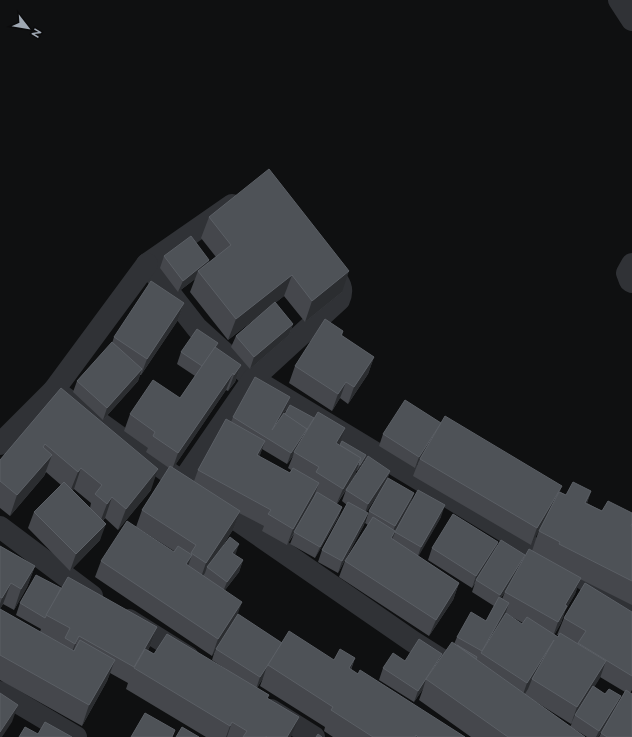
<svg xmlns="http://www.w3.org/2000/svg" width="632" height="737" font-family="Raleway,sans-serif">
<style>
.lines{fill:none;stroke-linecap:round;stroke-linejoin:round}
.street{stroke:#303236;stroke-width:22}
.wall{fill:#45474c;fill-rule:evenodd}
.shaded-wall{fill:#2b2d30}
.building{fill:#4e5257;stroke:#5b5f65}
</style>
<rect width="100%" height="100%" fill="#0f1011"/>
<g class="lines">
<g class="street">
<polyline points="619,0 632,20"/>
<polyline points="232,205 147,264 197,328 253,379 632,608"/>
<polyline points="632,264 627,273 630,281 632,282"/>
<polyline points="54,390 182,482 412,641 442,660"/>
<polyline points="0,444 54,390 147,264"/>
<path d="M 182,482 L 253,379 L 339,300 C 346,285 335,279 327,267"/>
<polyline points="0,527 92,596"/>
<polyline points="129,620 188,657"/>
<polyline points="0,692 76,737"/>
<polyline points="271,710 314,737"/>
</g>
</g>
<g class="wall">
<polygon points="209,217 342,292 305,322 284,296 275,303 293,324 289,335 250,369 231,347 236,336 266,310 228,340 190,292 195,279 178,292 160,268 164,256 209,260 208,263 216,257 201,238"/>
<polygon points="184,303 178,320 141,375 140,375 138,381 103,420 73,392 77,381 112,343 114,337"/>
<polygon points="343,331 342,336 374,357 368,374 348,404 340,398 332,411 289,383 295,366"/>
<path d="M 216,348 L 241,365 L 235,382 L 228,391 L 226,390 L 173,468 L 194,481 L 198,470 L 231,422 L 233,417 L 290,397 L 286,409 L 283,415 L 339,445 L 366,455 L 364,461 L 357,471 L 356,471 L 355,475 L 347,488 L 390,471 L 387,480 L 410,504 L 441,517 L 418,556 L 459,583 L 453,600 L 429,636 L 339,577 L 345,561 L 368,525 L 365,523 L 369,511 L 383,487 L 366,512 L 364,525 L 338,573 L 318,562 L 322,550 L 347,505 L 342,501 L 346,490 L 337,504 L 342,507 L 338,518 L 315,558 L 290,544 L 294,534 L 287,545 L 262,531 L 264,526 L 239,513 L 234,528 L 218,553 L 235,555 L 243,560 L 239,572 L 225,590 L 238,615 L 282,643 L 334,660 L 355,658 L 351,670 L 465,737 L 333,737 L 324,731 L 325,727 L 260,686 L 263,678 L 257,688 L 269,695 L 267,698 L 291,737 L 206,737 L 126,689 L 128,683 L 110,673 L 107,681 L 82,726 L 0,680 L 0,546 L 35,566 L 27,587 L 14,610 L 3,604 L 0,609 L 40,632 L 41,629 L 16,615 L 20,603 L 61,588 L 157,627 L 151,644 L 148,650 L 154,654 L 227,670 L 212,660 L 215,650 L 212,656 L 95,577 L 101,561 L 174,552 L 174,551 L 136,527 L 142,510 L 169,468 L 146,452 L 148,448 L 124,431 L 130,414 L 180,398 L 195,376 L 177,364 L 181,352 ZM 262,449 L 287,464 L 293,456 L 288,468 L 291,470 L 290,473 L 259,457 ZM 406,512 L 395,532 L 392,540 L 395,531 Z"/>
<path d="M 61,388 L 151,490 L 118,530 L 105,518 L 103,521 L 100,540 L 70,571 L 28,528 L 34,512 L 61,485 L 46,472 L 44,476 L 10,516 L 0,508 L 0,460 ZM 74,489 L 91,503 L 90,508 L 72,490 Z"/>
<path d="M 441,423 L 566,495 L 591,491 L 587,503 L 602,511 L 632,513 L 632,605 L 580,579 L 575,594 L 565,611 L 561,623 L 554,635 L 558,637 L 558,635 L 557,635 L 564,618 L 632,612 L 632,690 L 630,693 L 632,737 L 599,737 L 605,726 L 598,737 L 587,737 L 571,727 L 585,737 L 471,737 L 419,700 L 423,689 L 414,702 L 379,680 L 383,668 L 405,661 L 440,659 L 454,644 L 457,637 L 486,621 L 494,606 L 472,592 L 475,583 L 472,588 L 428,560 L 432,548 L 498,542 L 495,551 L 524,559 L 532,551 L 539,530 L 531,545 L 413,476 L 418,463 L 415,468 L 379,446 L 383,434 ZM 507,589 L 505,592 L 502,599 L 501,598 ZM 505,613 L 523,623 L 522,624 L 499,626 ZM 600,677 L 625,692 L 618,703 L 594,687 ZM 533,700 L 571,724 L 572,723 L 570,727 Z"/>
</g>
<g class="shaded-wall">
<polygon points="209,260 205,272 198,271 195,279 178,292 183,281"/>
<polygon points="349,271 342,292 305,322 312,301"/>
<polygon points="292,275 284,296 228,340 236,319"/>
<polygon points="184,303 178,320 141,375 147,359"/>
<polygon points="293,324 289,335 250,369 254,357"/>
<polygon points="374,357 368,374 348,404 354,387"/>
<polygon points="241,365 235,382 228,391 234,375"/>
<polygon points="142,369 138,381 103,420 107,408"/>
<polygon points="233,373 226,390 172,470 178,453"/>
<polygon points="346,382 340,398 332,411 338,394"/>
<polygon points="290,397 286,409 269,439 272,430"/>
<polygon points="441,423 420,459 418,463 415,468 419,457"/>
<polygon points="345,428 339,445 336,443"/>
<polygon points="307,429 303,441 294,452 293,456 287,464 291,453"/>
<polygon points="265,441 259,458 257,455"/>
<polygon points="52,455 44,476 10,516 17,495"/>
<polygon points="366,455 364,461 357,471 360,465"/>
<polygon points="361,458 355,475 336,505 343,489"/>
<polygon points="81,468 74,489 70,492 78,472"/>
<polygon points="158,469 151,490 118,530 126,509"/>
<polygon points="390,471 386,482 364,516 368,504"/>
<polygon points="319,483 313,499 287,545 293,529"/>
<polygon points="562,486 556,502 531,545 537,528"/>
<polygon points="591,491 584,512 585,503"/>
<polygon points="414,493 410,505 393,534 395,531 389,548 391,538 395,526"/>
<polygon points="112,497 105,518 99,525 107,504"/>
<polygon points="445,505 441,517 417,559 421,547"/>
<polygon points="342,507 338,518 315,558 320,547"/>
<polygon points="240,511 234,528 208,568 207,567 205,573 200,580 206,563"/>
<polygon points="368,513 364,525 338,573 342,561"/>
<polygon points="106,524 100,540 70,571 76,554"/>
<polygon points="498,542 493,554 476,580 472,588 476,576"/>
<polygon points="239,544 235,556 232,553"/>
<polygon points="192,555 186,572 186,564"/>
<polygon points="525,555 521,566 496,606 500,595"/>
<polygon points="243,560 239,572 222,594 227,582"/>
<polygon points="35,566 27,587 14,610 21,589"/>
<polygon points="581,578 575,594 565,611 561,623 552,639 558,622 565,605"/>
<polygon points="11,583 3,604 0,609 0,604 2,598"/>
<polygon points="459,583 453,600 429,636 436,620"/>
<polygon points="242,602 236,619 212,656 218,639"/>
<polygon points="509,603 505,615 483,654 482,651"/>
<polygon points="157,627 151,644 137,670 134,668"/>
<polygon points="79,636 73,652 69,660 75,644"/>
<polygon points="554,640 532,679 528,689 521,700 527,683"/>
<polygon points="442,654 438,666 426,679 423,689 414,702 418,691"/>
<polygon points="355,658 347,679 349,668"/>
<polygon points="115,660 107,681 82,726 89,705"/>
<polygon points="606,661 600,678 576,716 575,715 571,724 577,707"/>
<polygon points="267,666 263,678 256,689 260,677"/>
<polygon points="621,696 616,708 598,737 596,737 599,731"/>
<polygon points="18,705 12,722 2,737 0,737 0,732"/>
<polygon points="299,717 291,737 287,737"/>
<polygon points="232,722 227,737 226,737 230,726"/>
</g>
<g class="building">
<polygon points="269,169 349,271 312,301 292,275 236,319 198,271 231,245 209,217"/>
<polygon points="191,236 209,260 183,281 164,256"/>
<polygon points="151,281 184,303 147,359 114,337"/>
<polygon points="275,302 293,324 254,357 236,336"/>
<polygon points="325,319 343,331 341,335 374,357 354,387 346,382 338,394 295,366"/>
<polygon points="197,329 218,343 202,366 181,352"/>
<polygon points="112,342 142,369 107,408 77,381"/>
<polygon points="215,347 241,365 234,375 233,373 178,453 153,436 155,432 130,414 153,380 180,398"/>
<polygon points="255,377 290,397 272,430 284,413 307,429 291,453 233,417"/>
<polygon points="61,388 158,469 126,509 112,497 107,504 95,494 102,485 81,468 78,472 45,444 43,447 52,455 17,495 0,481 0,460"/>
<polygon points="405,400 441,423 419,457 383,434"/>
<polygon points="290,405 314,418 306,431 307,429 285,414"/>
<polygon points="318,412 345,428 336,443 361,458 343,489 316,472 319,467 294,452"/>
<polygon points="445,416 562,486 537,528 420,459"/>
<polygon points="226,419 265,441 257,455 290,473 293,468 319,483 293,529 268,514 271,510 198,470"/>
<polygon points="342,441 366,455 360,465 359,465 361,458 340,445"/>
<polygon points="368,456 390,471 368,504 346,490"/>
<polygon points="170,466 240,511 206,563 191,553 196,545 142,510"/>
<polygon points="388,478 414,493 395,526 369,511"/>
<polygon points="64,482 106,524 76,554 34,512"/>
<polygon points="573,482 591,491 585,503 602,511 608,501 632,513 632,523 631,526 632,526 632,581 559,544 560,542 539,531 559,492 566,495"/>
<polygon points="418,490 445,505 421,547 395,532"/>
<polygon points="317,492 342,507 320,547 294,532"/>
<polygon points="348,502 368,513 342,561 322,550"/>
<polygon points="453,514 498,542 476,576 432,548"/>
<polygon points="373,517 395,531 391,538 459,583 436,620 345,561"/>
<polygon points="127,521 174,552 178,546 192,555 186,564 242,602 218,639 101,561"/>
<polygon points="230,537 239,544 232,553 243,560 227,582 207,567"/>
<polygon points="501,540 525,555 500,595 476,580"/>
<polygon points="0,546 35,566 21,589 11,583 2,598 0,597"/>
<polygon points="529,549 581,578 565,605 567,606 558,622 505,592"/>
<polygon points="36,575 61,588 45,618 20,603"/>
<polygon points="68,577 157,627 134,667 79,636 75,644 65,638 70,628 46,615"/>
<polygon points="585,583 632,612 632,676 578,643 586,631 564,618"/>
<polygon points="499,597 509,603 482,651 457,637 471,612 486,621"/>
<polygon points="0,609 74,651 80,640 115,660 89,705 0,655"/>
<polygon points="506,613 522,624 527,617 558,637 560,633 606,661 577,707 532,679 554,640 527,683 481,653"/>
<polygon points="238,614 282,643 260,677 216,649"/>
<polygon points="289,631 334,660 340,649 355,658 349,668 358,674 360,670 465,737 418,737 416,735 415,737 373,737 331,710 333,707 268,665"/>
<polygon points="167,634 269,695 267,698 299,717 287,737 267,737 266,736 266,737 243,737 247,731 232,722 230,726 134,668 145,649 154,654"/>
<polygon points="419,639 442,654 418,691 383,668 393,653 405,661"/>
<polygon points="452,642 585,737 508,737 426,679"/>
<polygon points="457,645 477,657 476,659"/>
<polygon points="593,686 605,694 609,689 621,696 599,731 575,715"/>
<polygon points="626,690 632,694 632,737 607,737 601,733"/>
<polygon points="0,693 18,705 0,732"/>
<polygon points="145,713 175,730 172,737 131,737"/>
<polygon points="45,722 72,737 19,737 25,727 38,734"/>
<polygon points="182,727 199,737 176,737"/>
<polygon points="318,734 322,737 316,737"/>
</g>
<g transform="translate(28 28) rotate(121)" stroke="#0b0b0c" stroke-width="3" paint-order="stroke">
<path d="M0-3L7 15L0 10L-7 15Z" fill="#9fa8b3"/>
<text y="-6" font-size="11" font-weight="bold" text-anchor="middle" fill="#9fa8b3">N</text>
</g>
</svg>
